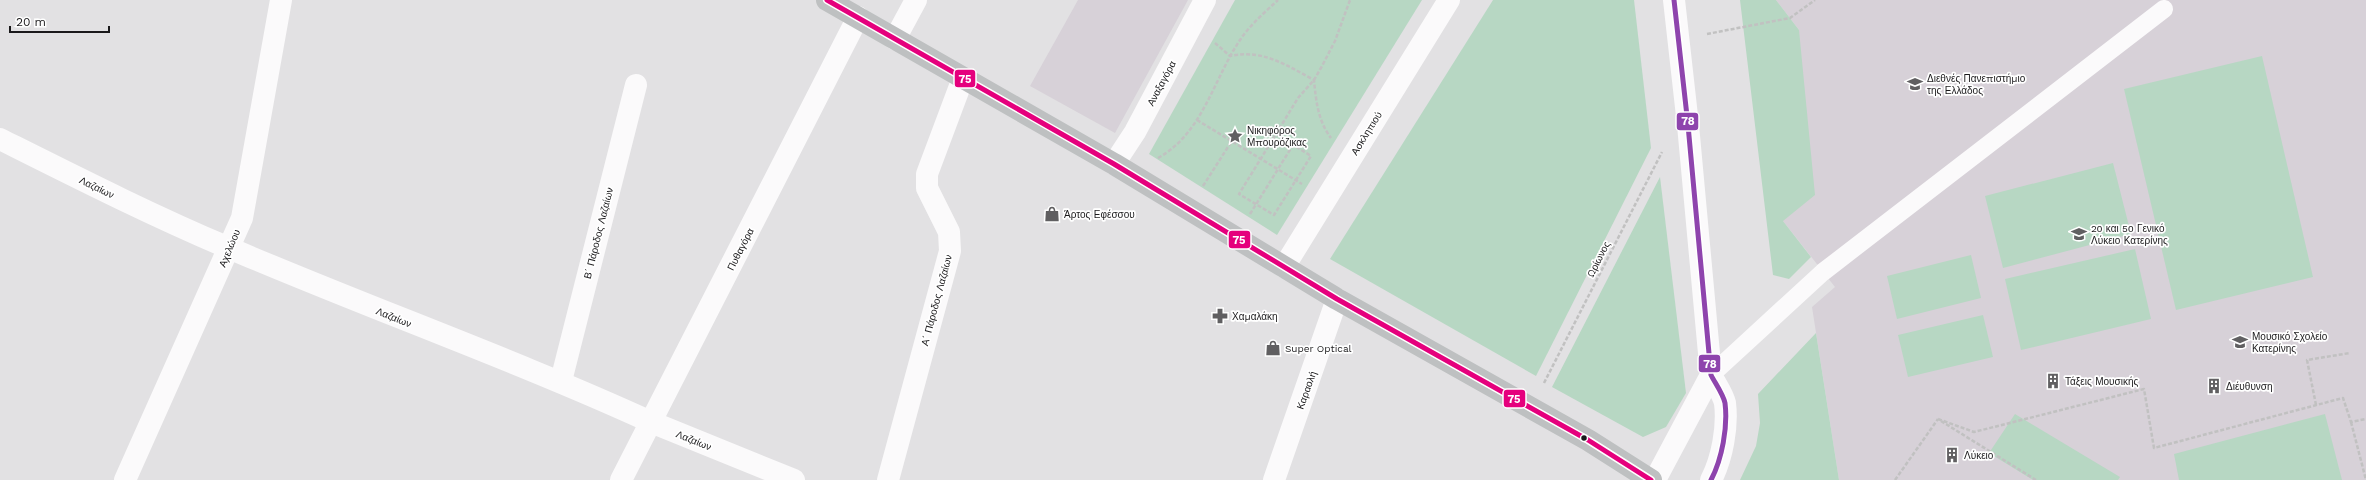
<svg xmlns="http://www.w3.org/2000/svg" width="2366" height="480" font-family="'Work Sans',sans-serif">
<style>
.built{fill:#d7d1d8}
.green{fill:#b7d7c3}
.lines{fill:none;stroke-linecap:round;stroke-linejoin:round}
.path{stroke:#c1c1c1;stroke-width:2.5;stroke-dasharray:4 2;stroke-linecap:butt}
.service{stroke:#fbfafb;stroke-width:18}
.pedestrian{stroke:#fbfafb;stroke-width:22}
.minor{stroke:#fbfafb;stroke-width:22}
.secondary{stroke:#bec0c1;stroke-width:22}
.bus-1-casing{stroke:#fff;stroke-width:8}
.bus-2-casing{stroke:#fff;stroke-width:8}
.bus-1{stroke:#e5007d;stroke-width:5}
.bus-2{stroke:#8e44ad;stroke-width:5}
.bus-dot{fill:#1a191b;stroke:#fff;stroke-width:1.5}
.labels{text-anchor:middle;stroke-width:3.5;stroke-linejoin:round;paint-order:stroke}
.poi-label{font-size:10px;fill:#1a191b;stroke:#fff;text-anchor:start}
.street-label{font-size:10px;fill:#1a191b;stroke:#fff}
.line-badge{stroke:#fff;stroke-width:1.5}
.badge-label{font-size:11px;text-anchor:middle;font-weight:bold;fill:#fff}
</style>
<rect width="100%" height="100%" fill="#e2e1e3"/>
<g class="built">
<polygon points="1078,0 1188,0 1115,133 1030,86"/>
<polygon points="1776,0 2366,0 2366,480 1839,480 1812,307 1835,287 1783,221 1799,30"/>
</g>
<g class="green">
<polygon points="1235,0 1422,0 1277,235 1149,154"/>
<polygon points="1493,0 1634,0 1651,148 1536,376 1330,259"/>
<polygon points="1740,0 1776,0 1799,30 1815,195 1783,221 1811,257 1789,279 1773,275"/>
<polygon points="2262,56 2313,277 2176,310 2124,89"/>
<polygon points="2113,163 2131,234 2003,268 1985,196"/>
<polygon points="1660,177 1686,393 1666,427 1643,437 1552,387"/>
<polygon points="2135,249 2151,319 2021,350 2005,279"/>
<polygon points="1971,255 1981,298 1897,319 1887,276"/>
<polygon points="1983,315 1993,357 1908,377 1898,335"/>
<polygon points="1816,333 1839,480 1740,480 1756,446 1760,423 1758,394"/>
<polygon points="2015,414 2120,477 2118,480 2033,480 1989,453"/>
<polygon points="2325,414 2342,480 2179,480 2174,454"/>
</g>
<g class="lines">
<g class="path">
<polyline points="1707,34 1790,18 1815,0"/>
<path d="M 1215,43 L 1230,56 C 1263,49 1286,65 1314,80 C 1316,101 1318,121 1331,138"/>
<polyline points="1197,120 1302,184"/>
<polygon points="1276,134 1311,156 1274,215 1239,194"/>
<polyline points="1276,134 1298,98 1314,80 1322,66 1335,41 1350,0"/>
<path d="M 1158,158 C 1203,133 1213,80 1240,40 C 1250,25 1265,12 1278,0"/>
<polyline points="1203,186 1235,136"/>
<polyline points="1250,214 1293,145"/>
<polyline points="1544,383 1662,152"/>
<polyline points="2316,405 2307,360 2350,353"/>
<polyline points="1938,419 1974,432 2144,389 2154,448 2343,398 2351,422 2366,419"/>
<polyline points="1941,421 2036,480"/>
<polyline points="2351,422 2366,480"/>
<polyline points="1895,480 1938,419"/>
</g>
<polyline class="service" points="1711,375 1823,272 2164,9"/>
<polyline class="pedestrian" points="651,422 794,480"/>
<g class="minor">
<path d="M 1674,0 L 1688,125 L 1711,375 C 1715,383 1723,394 1725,403 C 1728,427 1722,459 1711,480"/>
<polyline points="895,39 916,0"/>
<path d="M 0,139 C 76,177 151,215 229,248 C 369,308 513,359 651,422"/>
<polyline points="1114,164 1135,132 1205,0"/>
<polyline points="1284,267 1449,0"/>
<polyline points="561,381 636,85"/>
<polyline points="125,480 242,218 281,0"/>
<polyline points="621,480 858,17"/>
<polyline points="888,480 950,251 949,232 927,188 927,174 963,78"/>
<polyline points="1274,480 1337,299"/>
<polyline points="1655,480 1711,375"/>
</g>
<polyline class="secondary" points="827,0 1114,164 1337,299 1588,440 1651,480"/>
<defs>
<polyline id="bus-1" points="827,0 1114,164 1337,299 1588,440 1651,480"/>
<path id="bus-2" d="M 1674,0 L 1688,125 L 1711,375 C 1715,383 1723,394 1725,403 C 1728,427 1722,459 1711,480"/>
</defs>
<use href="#bus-1" class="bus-1-casing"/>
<use href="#bus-2" class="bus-2-casing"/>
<use href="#bus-1" class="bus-1"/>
<use href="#bus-2" class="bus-2"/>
</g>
<defs>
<symbol id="university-bare" viewBox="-9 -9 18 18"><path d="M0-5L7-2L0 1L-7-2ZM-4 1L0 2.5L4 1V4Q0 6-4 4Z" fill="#605f61" stroke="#fff" stroke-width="2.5" paint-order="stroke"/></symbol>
<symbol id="sight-bare" viewBox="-9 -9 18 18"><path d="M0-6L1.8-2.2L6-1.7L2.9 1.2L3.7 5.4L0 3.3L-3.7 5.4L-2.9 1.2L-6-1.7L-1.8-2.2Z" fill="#605f61" stroke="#fff" stroke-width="2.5" paint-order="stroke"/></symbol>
<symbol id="shop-bare" viewBox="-9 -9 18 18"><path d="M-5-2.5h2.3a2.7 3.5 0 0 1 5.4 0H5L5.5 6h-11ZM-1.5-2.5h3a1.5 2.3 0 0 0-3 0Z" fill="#605f61" stroke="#fff" stroke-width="2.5" paint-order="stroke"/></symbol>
<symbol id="school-bare" viewBox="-9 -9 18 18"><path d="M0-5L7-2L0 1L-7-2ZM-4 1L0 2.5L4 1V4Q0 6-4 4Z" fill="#605f61" stroke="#fff" stroke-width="2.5" paint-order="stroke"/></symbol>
<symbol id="pharmacy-bare" viewBox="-9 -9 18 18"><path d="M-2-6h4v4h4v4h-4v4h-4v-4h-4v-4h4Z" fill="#605f61" stroke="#fff" stroke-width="2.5" paint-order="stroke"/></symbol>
<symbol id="building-bare" viewBox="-9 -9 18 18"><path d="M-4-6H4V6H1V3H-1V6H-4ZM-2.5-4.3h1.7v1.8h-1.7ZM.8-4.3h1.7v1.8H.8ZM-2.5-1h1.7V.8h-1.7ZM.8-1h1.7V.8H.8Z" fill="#605f61" stroke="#fff" stroke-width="2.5" paint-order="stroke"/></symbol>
</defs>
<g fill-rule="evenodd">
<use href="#university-bare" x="1904" y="73" width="22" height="22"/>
<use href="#sight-bare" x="1224" y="125" width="22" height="22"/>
<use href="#shop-bare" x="1041" y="203" width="22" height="22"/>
<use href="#school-bare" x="2068" y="223" width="22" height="22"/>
<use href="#pharmacy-bare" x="1209" y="305" width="22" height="22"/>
<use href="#school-bare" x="2229" y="331" width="22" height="22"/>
<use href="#shop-bare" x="1262" y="337" width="22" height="22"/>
<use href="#building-bare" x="2042" y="370" width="22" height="22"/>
<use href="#building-bare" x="2203" y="375" width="22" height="22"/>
<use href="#building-bare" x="1941" y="444" width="22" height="22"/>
</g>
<circle class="bus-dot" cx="1584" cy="438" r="3.5"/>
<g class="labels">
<g class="poi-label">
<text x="1927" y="82">Διεθνές Πανεπιστήμιο<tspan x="1927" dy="12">της Ελλάδος</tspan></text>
<text x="1247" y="134">Νικηφόρος<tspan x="1247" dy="12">Μπουρόζικας</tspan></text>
<text x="1064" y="218">Άρτος Εφέσσου</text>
<text x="2091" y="232">2ο και 5ο Γενικό<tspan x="2091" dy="12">Λύκειο Κατερίνης</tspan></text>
<text x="1232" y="320">Χαμαλάκη</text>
<text x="2252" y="340">Μουσικό Σχολείο<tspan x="2252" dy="12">Κατερίνης</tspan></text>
<text x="1285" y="352">Super Optical</text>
<text x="2065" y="385">Τάξεις Μουσικής</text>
<text x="2226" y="390">Διέυθυνση</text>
<text x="1964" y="459">Λύκειο</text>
</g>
<g class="street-label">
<text transform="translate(1161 83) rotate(-62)" y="4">Αναξαγόρα</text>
<text transform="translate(1366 133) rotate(-58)" y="4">Ασκληπιού</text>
<text transform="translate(97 187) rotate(26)" y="4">Λαζαίων</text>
<text transform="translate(598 233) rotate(-76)" y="4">Β΄ Πάροδος Λαζαίων</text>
<text transform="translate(229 248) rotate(-67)" y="4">Αχελώου</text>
<text transform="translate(740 249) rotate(-63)" y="4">Πυθαγόρα</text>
<text transform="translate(1598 259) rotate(-63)" y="4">Ωρίωνος</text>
<text transform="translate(936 300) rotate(-75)" y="4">Α΄ Πάροδος Λαζαίων</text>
<text transform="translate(394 317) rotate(22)" y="4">Λαζαίων</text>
<text transform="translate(1306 390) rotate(-70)" y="4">Καραολή</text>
<text transform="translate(694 440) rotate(22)" y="4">Λαζαίων</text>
</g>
</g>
<g class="line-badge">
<rect x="954" y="69" width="22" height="19" rx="4" fill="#e5007d"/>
<rect x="1676" y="112" width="23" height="19" rx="4" fill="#8e44ad"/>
<rect x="1228" y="230" width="23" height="19" rx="4" fill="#e5007d"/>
<rect x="1698" y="354" width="23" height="19" rx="4" fill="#8e44ad"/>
<rect x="1503" y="389" width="23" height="19" rx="4" fill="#e5007d"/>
</g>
<g class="badge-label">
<text x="965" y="83">75</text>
<text x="1688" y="125">78</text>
<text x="1239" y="244">75</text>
<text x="1710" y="368">78</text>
<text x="1514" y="403">75</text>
</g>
<path d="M10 26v6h99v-6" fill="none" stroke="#1a191b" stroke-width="2"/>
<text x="16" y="26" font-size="12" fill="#1a191b" stroke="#ffffff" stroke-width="3" paint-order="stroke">20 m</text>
</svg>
